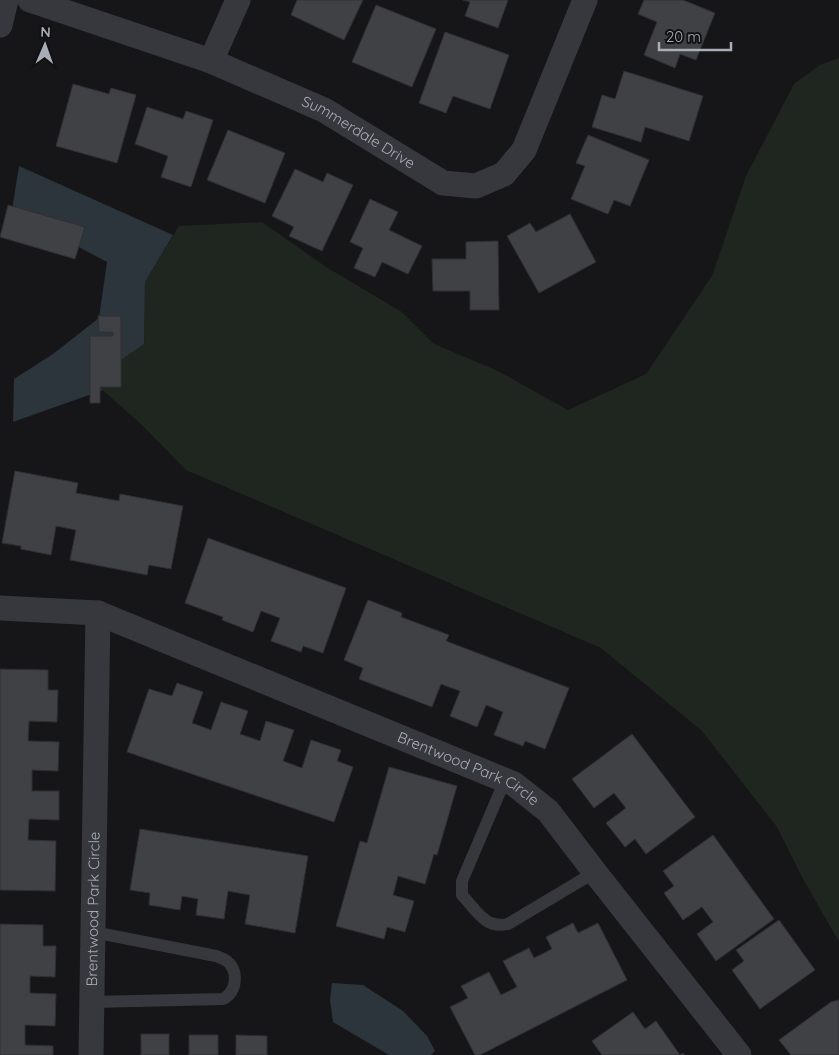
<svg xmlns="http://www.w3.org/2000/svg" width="839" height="1055" font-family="Quicksand,sans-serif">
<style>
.green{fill:#1e261f}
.water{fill:#2c353c}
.building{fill:#404145;stroke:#303034}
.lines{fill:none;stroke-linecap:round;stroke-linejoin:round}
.service{stroke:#37383d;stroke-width:12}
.minor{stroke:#37383d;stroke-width:25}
.labels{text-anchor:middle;stroke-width:5;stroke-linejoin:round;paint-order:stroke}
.street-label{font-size:15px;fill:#a8adb8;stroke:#111113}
</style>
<rect width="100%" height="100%" fill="#161618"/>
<polygon class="green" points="839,58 839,942 802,877 777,827 702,731 601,648 186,470 142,425 91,380 144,344 145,282 179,226 262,222 326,267 402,312 434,344 498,371 568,410 646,374 712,276 746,176 794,84 820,65"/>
<g class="water">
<polygon points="19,166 173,235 145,282 144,344 92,380 103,390 13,422 14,379 53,354 99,318 107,262 69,242 11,216"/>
<polygon points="332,983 363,985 403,1011 427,1036 435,1051 431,1055 389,1055 333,1022 330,1000"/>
</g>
<g class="building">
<polygon points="297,0 363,0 344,40 291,15"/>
<polygon points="463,0 508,0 498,28 465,16 470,2"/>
<polygon points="644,0 683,0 715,13 696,60 680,54 675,68 644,55 657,22 638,14"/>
<polygon points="376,5 436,29 412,87 352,62"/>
<polygon points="445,32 509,55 490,109 453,96 446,113 419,103"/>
<polygon points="624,71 703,96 689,141 645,127 641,142 592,127 602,95 615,99"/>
<polygon points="73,84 109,94 111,88 136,95 117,163 56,146"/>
<polygon points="147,107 183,119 186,111 213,120 191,187 161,177 168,156 135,144"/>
<polygon points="228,130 285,153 265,203 207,180"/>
<polygon points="588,135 649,160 630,206 614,200 608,214 571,199 585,166 576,163"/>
<polygon points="295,169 323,182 327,173 353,185 322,251 289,236 294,227 272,216"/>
<polygon points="370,199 398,212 389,230 422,246 408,274 382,262 375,277 354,268 363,248 350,242"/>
<polygon points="8,205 85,227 75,259 0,237"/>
<polygon points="570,214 596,262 539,293 507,236 530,223 536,232"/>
<polygon points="498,241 499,310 470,310 470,291 433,291 432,259 466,259 466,242"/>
<polygon points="98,316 121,316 121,387 100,387 100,403 90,403 90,336 113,336 113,332 99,332"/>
<polygon points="15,471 78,483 76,493 119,501 120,494 183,506 171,569 149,565 147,575 70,560 76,530 56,526 51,555 21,549 21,546 2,543"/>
<polygon points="208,538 346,588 323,653 303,646 301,652 271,641 280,618 261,611 253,632 222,620 223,617 185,603"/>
<polygon points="368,600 402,613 401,617 449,635 446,641 569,688 545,749 525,741 523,746 494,735 503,712 486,705 477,727 450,716 460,691 441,684 432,707 359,679 363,668 344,660"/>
<polygon points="0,669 48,670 48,690 58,690 57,722 29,721 28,741 59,742 58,771 32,770 32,791 59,791 59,820 29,819 28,840 56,841 55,891 0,890"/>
<polygon points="177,683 203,692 192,723 211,730 221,702 248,711 240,734 260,741 266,721 294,730 283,761 302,768 311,740 341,750 337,761 353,767 334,822 127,752 149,689 172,696"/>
<polygon points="632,734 695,817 646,854 635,839 625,847 606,823 626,808 614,793 594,808 572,779"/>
<polygon points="389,767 457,786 437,855 434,854 425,884 398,876 393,895 414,901 405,932 387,927 384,939 336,926 360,841 367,843"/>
<polygon points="140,829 308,856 295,933 245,924 250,895 228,891 224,919 196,915 198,899 182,896 180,910 149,905 150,893 130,890"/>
<polygon points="713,835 774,919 716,961 697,934 713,922 702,907 683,920 664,893 674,886 663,871"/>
<polygon points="779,920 815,970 760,1009 732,970 744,961 736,950"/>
<polygon points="573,923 578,933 598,923 627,980 480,1055 475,1055 450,1007 468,998 461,986 489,972 501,995 517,987 503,961 529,948 534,958 552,949 546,937"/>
<polygon points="0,924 43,925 43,946 56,946 55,977 30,976 30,993 56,994 55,1026 25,1025 25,1045 53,1046 53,1055 0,1055"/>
<polygon points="839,1000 839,1055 791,1055 779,1040 831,1002"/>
<polygon points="633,1012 645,1029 656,1021 680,1055 683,1053 684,1055 602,1055 592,1041"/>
<rect x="141" y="1034" width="28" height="21"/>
<rect x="189" y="1035" width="29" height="20"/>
<polygon points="236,1035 267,1036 267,1055 236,1055"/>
</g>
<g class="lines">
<g class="service">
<path d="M 505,780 L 462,881 L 462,895 C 477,911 485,929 508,924 L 595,872"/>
<path d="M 92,1002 L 223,999 C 237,992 239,971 227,961 C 224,959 219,957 216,956 L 93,932"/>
</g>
<g class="minor">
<path id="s1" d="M 30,0 L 211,61 L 324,110 L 443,183 L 476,186 L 504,174 L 524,150 L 585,0"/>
<polyline points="0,25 6,0"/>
<polyline points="211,61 238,0"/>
<path id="s2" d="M 0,608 L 98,613 L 514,784 L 548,811 L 597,875 L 739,1055"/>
<path id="s3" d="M 91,1055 L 98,613"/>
</g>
</g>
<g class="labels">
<g class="street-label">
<text dy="5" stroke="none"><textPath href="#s1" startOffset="355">Summerdale Drive</textPath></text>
<text dy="5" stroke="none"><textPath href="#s2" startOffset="500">Brentwood Park Circle</textPath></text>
<text dy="5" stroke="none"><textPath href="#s3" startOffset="146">Brentwood Park Circle</textPath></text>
</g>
</g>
<g transform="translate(45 45) rotate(2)" stroke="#111113" stroke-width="4" paint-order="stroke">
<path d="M0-4L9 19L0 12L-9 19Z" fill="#a8adb8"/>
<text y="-8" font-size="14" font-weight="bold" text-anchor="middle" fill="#a8adb8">N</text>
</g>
<path d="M659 42v8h72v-8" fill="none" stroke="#a8adb8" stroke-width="2.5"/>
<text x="666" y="42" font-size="15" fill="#a8adb8" stroke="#111113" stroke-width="4" paint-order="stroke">20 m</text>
</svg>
